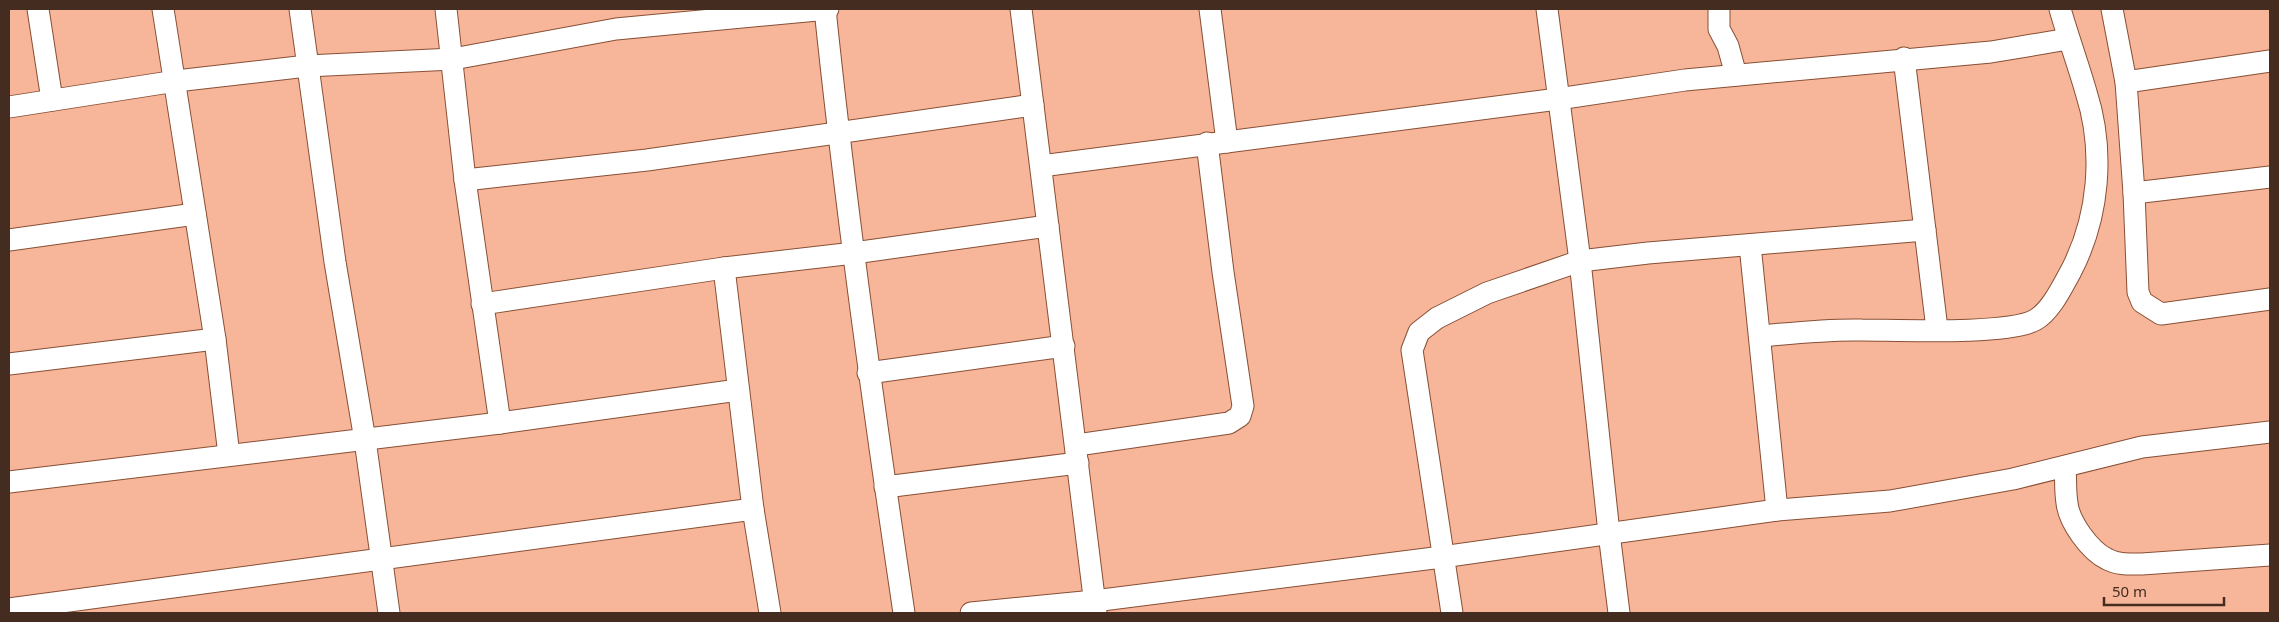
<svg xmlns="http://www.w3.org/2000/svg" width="2279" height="622" font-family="'Noto Sans',sans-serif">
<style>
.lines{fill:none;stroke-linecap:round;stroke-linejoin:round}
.minor-casing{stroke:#884f35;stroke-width:23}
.minor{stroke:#fff;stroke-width:21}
</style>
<rect width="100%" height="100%" fill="#f7b699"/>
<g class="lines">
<defs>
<g id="minor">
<polyline points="38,9 52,100"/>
<polyline points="163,9 215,339 229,455"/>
<polyline points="300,9 335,262 365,440 389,613"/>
<polyline points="446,9 465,180 500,423"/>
<path d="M 825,9 C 846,211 874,412 904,613"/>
<polyline points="1021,9 1096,613"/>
<polyline points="1210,9 1227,142"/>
<polyline points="1547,9 1580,261 1609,533 1619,613"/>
<polyline points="1719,9 1719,29 1728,46 1736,75"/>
<polyline points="2112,9 2126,82 2134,193 2138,292 2142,302 2161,314 2270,299"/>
<polyline points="1904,58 1937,329"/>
<polyline points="2126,82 2270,61"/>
<polyline points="9,107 176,81 307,66 453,59 616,29 828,9"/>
<polyline points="1041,166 1558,99 1685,80 1991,52 2068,39"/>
<polyline points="465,180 647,160 1033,105"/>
<polyline points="2134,193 2270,177"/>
<polyline points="9,240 195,214"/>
<polyline points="1750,245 1777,510"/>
<polyline points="724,268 753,509 770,613"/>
<polyline points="482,304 724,268 854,253 1048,226"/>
<path d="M 1760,336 C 1794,333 1828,329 1862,330 C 1897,330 2008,335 2035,320 C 2051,311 2062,287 2071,271 C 2099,217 2105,151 2086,92 C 2078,64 2068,37 2060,9"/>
<polyline points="9,364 215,339"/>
<polyline points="868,373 1064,346"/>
<polyline points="1077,445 1229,423 1240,416 1243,406 1223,272 1207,143"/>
<path d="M 2065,467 C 2066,479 2065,491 2067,503 C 2069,522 2090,551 2107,559 C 2118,565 2129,564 2142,564 L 2270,555"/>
<polyline points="9,482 500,423 738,390"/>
<polyline points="885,487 1078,463"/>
<polyline points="9,609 753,509"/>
<polyline points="971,613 1094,601 1442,557 1777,510 1890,501 2013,479 2142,447 2270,432"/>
<polyline points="1452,613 1412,350 1419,332 1437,318 1487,293 1580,261 1648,253 1925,230"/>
</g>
</defs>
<use href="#minor" class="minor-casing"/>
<use href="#minor" class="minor"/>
</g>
<rect width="2279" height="622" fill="none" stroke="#452c21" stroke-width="20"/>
<path d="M2104 597v8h120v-8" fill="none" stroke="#452c21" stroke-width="2.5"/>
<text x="2112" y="597" font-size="15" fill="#452c21" stroke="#f7b699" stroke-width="4" paint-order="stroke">50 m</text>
</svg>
